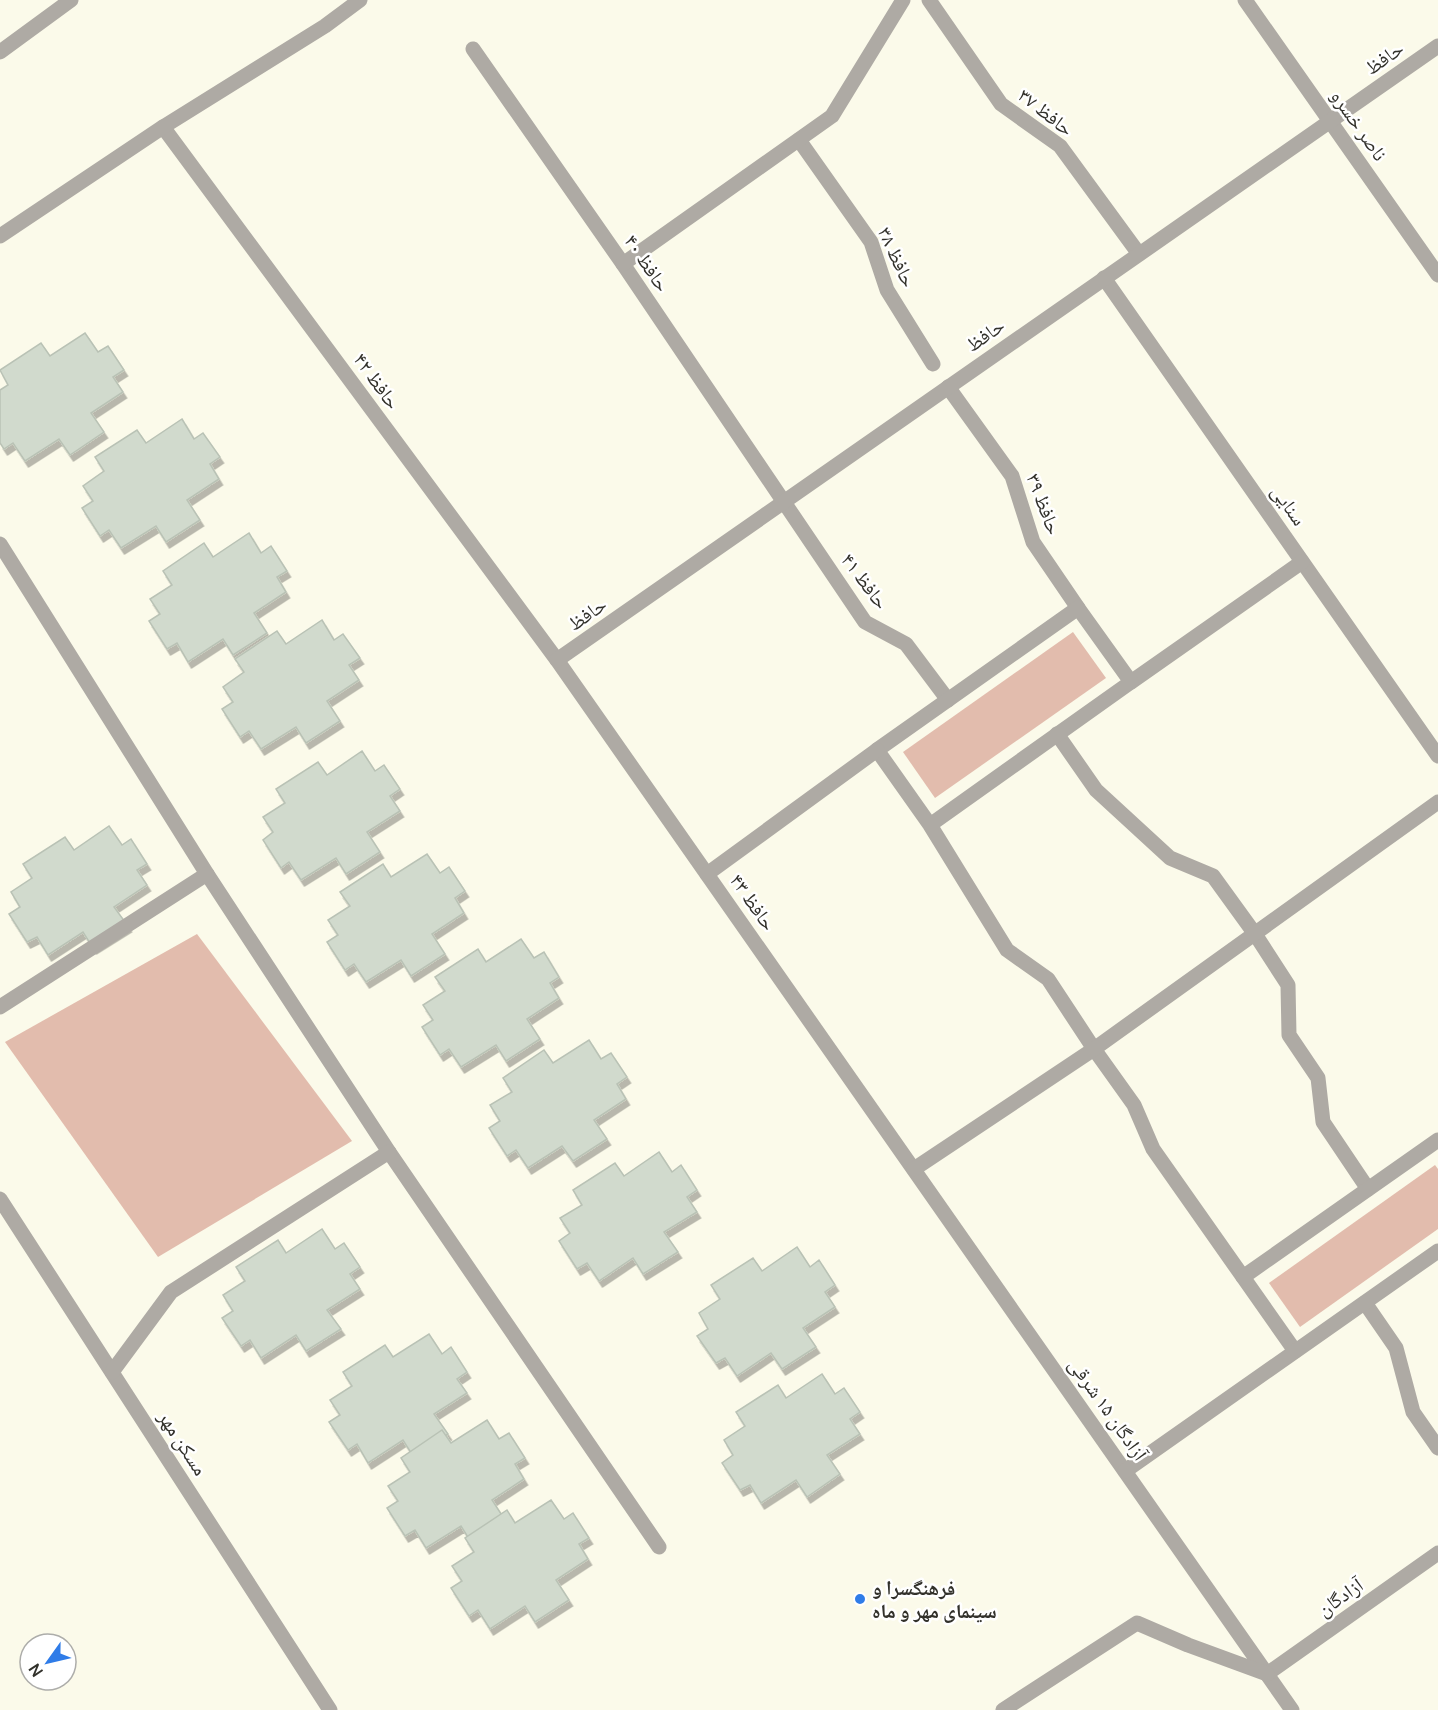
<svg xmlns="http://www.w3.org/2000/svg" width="1438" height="1710" font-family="Manrope,'Noto Naskh Arabic',sans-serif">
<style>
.green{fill:#e2bcad}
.building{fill:#d1dacd;stroke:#b9c2b5;stroke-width:1.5;filter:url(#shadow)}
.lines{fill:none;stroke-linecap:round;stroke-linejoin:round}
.minor{stroke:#aeaaa4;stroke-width:15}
.poi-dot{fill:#2f7ce8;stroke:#fff;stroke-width:2}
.labels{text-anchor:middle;stroke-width:5;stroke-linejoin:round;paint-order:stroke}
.street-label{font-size:20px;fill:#32312b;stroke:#fff}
.poi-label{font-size:20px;font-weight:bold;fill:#32312b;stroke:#fff;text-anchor:start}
</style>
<defs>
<filter id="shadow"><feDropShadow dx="3.5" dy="6" stdDeviation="0" flood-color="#0004"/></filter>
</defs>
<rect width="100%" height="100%" fill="#fbfaea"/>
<g class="green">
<polygon points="1073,632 1106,678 935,798 903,752"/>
<polygon points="197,934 352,1141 158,1257 5,1042"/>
<polygon points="1435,1165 1438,1169 1438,1229 1300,1327 1269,1283"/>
</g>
<g class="building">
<polygon points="85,333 98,352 108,346 124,370 113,377 123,392 91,413 104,432 70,455 59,439 25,461 13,443 4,449 0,443 0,390 8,385 0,370 41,343 50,356"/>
<polygon points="182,419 194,439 203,433 220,457 210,464 219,479 187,500 200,520 166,542 156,526 121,548 109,530 100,536 82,508 93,501 83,486 104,471 95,457 137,430 146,443"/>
<polygon points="249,533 261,553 271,546 287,571 277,577 286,592 254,613 267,633 233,655 223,639 188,662 177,643 167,649 149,621 160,614 150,599 172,585 163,571 204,543 213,557"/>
<polygon points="322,620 334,640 343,634 360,658 349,665 359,680 327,701 340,721 306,743 296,727 261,749 249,731 240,737 222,709 233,702 223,687 244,672 235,659 277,631 286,644"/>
<polygon points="362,751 375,771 384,765 400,789 390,796 400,811 367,832 380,852 346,874 336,858 301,880 289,862 281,868 263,840 273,832 263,817 285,803 276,789 318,762 327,775"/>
<polygon points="109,826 122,845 131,839 147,864 137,870 147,885 114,907 128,926 93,948 83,932 48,955 37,937 27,942 9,914 20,907 11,892 32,878 23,864 65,837 74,850"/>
<polygon points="427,854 440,873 449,867 465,891 455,898 464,913 432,934 445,954 411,976 401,960 366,982 354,964 345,970 327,942 338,935 328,920 350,906 340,892 383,864 391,877"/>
<polygon points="521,939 534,958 544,952 559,977 550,983 559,998 527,1019 540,1039 506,1061 496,1045 461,1067 449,1049 440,1055 422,1027 433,1020 423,1005 445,991 435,977 478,949 486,962"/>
<polygon points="589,1040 601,1059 611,1053 627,1077 617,1084 626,1099 594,1120 607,1139 573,1161 562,1146 528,1168 516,1150 507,1156 489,1128 500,1121 490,1105 512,1092 503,1078 544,1050 553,1063"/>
<polygon points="659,1152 672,1172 681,1165 697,1190 687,1197 697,1212 664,1232 678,1252 643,1274 633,1258 599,1281 587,1263 577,1269 559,1241 570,1233 560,1218 582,1205 573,1190 615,1163 624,1176"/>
<polygon points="322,1229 335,1249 344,1243 360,1267 350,1274 360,1289 327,1310 341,1329 306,1351 296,1335 261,1358 250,1340 241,1346 222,1318 233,1311 223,1295 245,1281 236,1267 278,1240 286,1253"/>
<polygon points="797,1247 810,1267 819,1260 835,1285 825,1292 835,1307 803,1328 816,1347 782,1369 771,1353 737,1376 725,1358 716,1363 697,1336 708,1329 699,1313 720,1299 711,1285 753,1258 762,1271"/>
<polygon points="429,1334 442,1354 451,1347 467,1372 457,1379 467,1393 434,1414 448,1434 413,1456 403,1440 368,1463 357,1444 348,1450 329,1422 340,1415 330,1400 352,1386 343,1372 385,1345 393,1357"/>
<polygon points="822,1374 835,1394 844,1388 860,1412 850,1419 860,1434 827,1455 840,1474 807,1497 796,1480 761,1503 750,1485 740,1490 722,1463 733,1455 724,1440 745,1426 736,1412 778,1385 786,1398"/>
<polygon points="487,1420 499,1439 509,1433 525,1458 515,1464 524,1479 492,1500 505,1520 471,1542 461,1526 426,1548 415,1530 405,1536 387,1508 398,1501 388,1486 410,1472 401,1458 442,1430 451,1443"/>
<polygon points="551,1500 564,1519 573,1513 589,1538 579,1544 588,1559 556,1580 569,1600 535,1622 525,1606 490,1629 478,1610 469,1616 451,1588 462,1581 452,1566 474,1552 465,1538 507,1510 515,1523"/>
</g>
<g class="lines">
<g class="minor">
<polyline points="929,0 1001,104 1060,146 1139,254"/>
<polyline points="1245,0 1438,275"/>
<polyline points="473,49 623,264 865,622 906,644 948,700"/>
<polyline points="0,52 71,0"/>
<polyline points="163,127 557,660 1292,1710"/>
<polyline points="799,140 871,242 887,290 933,364"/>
<polyline points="0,236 163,127 325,26 360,0"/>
<polyline points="623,264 832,116 903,0"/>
<polyline points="1104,278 1438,756"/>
<polyline points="948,387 1012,476 1033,542 1078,608"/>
<polyline points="0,544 207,874 389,1152 659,1547"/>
<polyline points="557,660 1438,46"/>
<polyline points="1131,682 1302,562"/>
<polyline points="1057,734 1096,790 1170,858 1213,876 1255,934 1288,985 1289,1035 1318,1078 1323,1122 1368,1189"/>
<polyline points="930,825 1131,682 1078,608 877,750 930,825 1007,950 1048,979 1094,1049 1134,1105 1153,1149 1243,1277"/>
<polyline points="707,874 877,750"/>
<polyline points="0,1007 207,874"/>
<polyline points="914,1169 1094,1049 1438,802"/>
<polyline points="0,1199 330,1710"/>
<polyline points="1365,1303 1396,1348 1413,1412 1438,1448"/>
<polyline points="1295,1351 1243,1277 1438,1140"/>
<polyline points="112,1372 171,1292 389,1152"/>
<polyline points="1125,1471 1438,1251"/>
<polyline points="1267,1674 1438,1553"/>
<polyline points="1003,1710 1137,1623 1188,1645 1267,1674"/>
</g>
</g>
<circle class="poi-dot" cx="860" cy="1599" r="6"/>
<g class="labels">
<g class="street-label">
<text transform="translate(1384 58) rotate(-35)" y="7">حافظ</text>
<text transform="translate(1046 112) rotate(38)" y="7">حافظ ۳۷</text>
<text transform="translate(1359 125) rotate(55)" y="7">ناصر خسرو</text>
<text transform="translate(897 257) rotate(65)" y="7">حافظ ۳۸</text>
<text transform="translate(647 263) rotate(56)" y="7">حافظ ۴۰</text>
<text transform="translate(985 335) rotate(-35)" y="7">حافظ</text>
<text transform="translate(377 381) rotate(54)" y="7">حافظ ۴۲</text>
<text transform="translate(1044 504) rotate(69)" y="7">حافظ ۳۹</text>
<text transform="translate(1289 505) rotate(55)" y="7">سنایی</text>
<text transform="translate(865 581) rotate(53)" y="7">حافظ ۴۱</text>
<text transform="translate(587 614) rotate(-35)" y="7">حافظ</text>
<text transform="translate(753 902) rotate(55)" y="7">حافظ ۴۳</text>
<text transform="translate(1108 1409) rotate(55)" y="7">آزادگان ۱۵ شرقی</text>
<text transform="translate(183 1443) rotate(57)" y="7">مسکن مهر</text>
<text transform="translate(1340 1597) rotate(-35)" y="7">آزادگان</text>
</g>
<g class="poi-label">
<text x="872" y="1595">فرهنگسرا و<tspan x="872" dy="23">سینمای مهر و ماه</tspan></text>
</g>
</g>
<g transform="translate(48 1662) rotate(236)"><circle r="28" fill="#ffffff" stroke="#adadaa" stroke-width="1.5"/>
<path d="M0-4.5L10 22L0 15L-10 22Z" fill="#2f7ce8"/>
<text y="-9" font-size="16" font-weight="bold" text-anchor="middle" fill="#32312b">N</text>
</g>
</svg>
